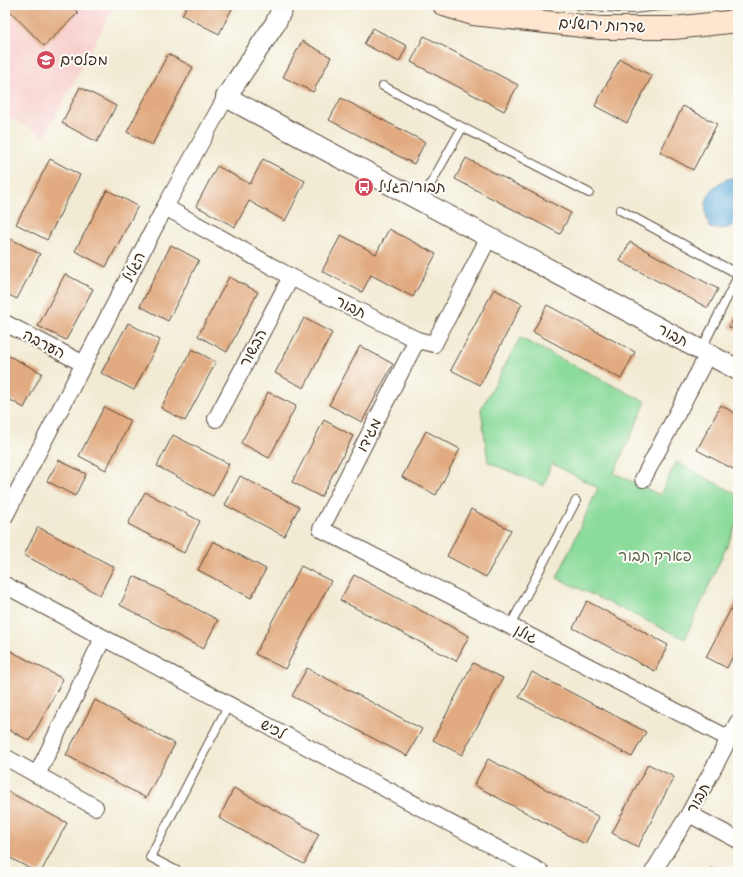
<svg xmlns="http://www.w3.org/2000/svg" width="743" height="877" font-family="Dekko,'Playpen Sans Hebrew',sans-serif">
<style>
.built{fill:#f7d0ce}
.green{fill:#8bdb9b;stroke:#63825c}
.water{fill:#66afdd;stroke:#506c7e}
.building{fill:#e1aa80}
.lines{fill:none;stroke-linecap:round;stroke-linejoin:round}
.service-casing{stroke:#564739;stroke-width:10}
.minor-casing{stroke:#564739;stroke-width:18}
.tertiary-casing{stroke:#564739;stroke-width:22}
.secondary-casing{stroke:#564739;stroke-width:24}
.service{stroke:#fff;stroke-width:8}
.minor{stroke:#fff;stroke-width:16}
.tertiary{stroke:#fff;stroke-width:20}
.secondary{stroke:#fde5d0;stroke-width:22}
.labels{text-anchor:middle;stroke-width:4;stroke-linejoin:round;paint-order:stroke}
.street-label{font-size:15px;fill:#3b2a1e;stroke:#fdfcf7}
.poi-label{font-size:15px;fill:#3b2a1e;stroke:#fdfcf7;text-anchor:start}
.park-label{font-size:15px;fill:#535f44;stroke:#fdfcf7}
</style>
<rect width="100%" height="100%" fill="#fdfcf7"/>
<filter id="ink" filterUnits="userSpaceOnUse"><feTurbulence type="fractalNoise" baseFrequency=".025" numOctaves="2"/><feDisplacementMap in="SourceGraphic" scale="8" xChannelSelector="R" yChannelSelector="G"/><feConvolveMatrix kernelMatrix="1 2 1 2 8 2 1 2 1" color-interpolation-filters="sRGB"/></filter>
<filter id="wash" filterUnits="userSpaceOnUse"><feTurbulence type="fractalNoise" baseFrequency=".012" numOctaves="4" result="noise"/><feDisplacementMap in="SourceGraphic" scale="16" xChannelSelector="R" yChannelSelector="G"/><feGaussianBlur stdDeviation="0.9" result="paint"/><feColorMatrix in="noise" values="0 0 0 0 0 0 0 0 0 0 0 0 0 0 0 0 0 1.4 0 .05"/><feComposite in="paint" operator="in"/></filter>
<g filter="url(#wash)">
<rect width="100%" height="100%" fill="#f2ebd4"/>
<polygon class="built" points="5,5 115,5 45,136 5,115"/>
<polygon class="green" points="520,338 646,402 614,473 660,495 676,462 738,495 738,521 685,639 557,578 598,488 551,463 544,486 488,462 481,409"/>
<path class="water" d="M 734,177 L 738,179 L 738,219 C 731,230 721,230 710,228 C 700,204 707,184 734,177 Z"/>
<g id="blocks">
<g class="building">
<polygon points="5,5 71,5 78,13 44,46 10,11 5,16"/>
<polygon points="187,5 234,5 219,34 182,15"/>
<polygon points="373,28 407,46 399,62 364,44"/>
<polygon points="424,36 518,85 504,111 411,62"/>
<polygon points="302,41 331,57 313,92 283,77"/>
<polygon points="168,54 193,67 152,145 127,132"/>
<polygon points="620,59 652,76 627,123 595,106"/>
<polygon points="80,87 116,106 97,142 62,123"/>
<polygon points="341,98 425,142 414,164 329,120"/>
<polygon points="683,106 717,124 693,170 660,152"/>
<polygon points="466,158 571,213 560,234 455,179"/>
<polygon points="50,159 80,175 47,240 16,224"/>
<polygon points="263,159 305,181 285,221 249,201 235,227 196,206 217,166 250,184"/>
<polygon points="107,190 138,206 106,267 75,251"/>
<polygon points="389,229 436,254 413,297 371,275 362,292 322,271 341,235 376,254"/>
<polygon points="11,239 40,254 17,299 5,293 5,250"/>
<polygon points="630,242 718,289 708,308 620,261"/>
<polygon points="171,245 199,260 168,321 140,306"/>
<polygon points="65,274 93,289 66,340 38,326"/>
<polygon points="229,277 258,292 227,352 198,336"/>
<polygon points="494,289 522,304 480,385 451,370"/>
<polygon points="547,305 635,352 621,379 533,332"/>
<polygon points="738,310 738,332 729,327"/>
<polygon points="304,318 332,333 304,388 275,373"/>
<polygon points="128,323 160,340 134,390 101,373"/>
<polygon points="360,346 393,364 362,422 329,405"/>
<polygon points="192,349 216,362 185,421 161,408"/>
<polygon points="5,354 42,373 24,408 5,397"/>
<polygon points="268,392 296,406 269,458 241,443"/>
<polygon points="721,405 738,415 738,459 733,469 697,450"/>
<polygon points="104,407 131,421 106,470 79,456"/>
<polygon points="324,420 353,436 321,497 292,482"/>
<polygon points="426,431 460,449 436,495 402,477"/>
<polygon points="173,435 229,464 213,496 157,466"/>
<polygon points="59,460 86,474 75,496 47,481"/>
<polygon points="240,476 299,507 284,536 225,505"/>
<polygon points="145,492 200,521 184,553 128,524"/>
<polygon points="471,509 511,530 486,577 447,556"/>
<polygon points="38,527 114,567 100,595 24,555"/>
<polygon points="213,541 266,569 251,598 198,570"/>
<polygon points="301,566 331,581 285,669 255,654"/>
<polygon points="354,575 469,636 456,661 340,600"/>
<polygon points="134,576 218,620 203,649 120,605"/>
<polygon points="738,595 738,646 727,668 706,657"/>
<polygon points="587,601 668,645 655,671 573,628"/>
<polygon points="5,648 63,679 30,741 5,728"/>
<polygon points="473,663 503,678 462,755 433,740"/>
<polygon points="307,668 422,729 407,756 292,696"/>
<polygon points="532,672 646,732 632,757 519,697"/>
<polygon points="95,700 175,744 146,798 66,755"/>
<polygon points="488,759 599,817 585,844 474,785"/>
<polygon points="648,764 674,777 638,847 612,833"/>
<polygon points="234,788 319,834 304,864 219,818"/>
<polygon points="5,790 67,823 41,872 36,872 5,855"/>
<polygon points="738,803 738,812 734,810"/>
<polygon points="711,868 719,872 709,872"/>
</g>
</g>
</g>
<g filter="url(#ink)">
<use href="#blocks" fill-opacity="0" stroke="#564739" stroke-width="1"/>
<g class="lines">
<defs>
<g id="service">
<polyline points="579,5 632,9 669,5"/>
<polyline points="383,86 589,193"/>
<polyline points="421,201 462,128"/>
<polyline points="620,210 738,274"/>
<polyline points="701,350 738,276"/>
<polyline points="510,626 576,501"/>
<polyline points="179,872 150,857 228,706"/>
</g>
<g id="minor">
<polyline points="165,207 291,277 417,340 434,344 489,237"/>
<polyline points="5,323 84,364"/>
<polyline points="417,340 321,529 730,739"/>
<polyline points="216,419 291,277"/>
<polyline points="643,479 708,354"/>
<polyline points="5,516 165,207 226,97"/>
<polyline points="5,585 541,872"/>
<polyline points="5,757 95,807"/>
<polyline points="37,775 103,638"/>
<polyline points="689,814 738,840"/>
<polyline points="653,872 689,814 738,722"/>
</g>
<polyline id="tertiary" points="284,5 275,24 226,97 738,370"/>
<polyline id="secondary" points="444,5 473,14 600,28 674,28 738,21"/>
</defs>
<use href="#service" class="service-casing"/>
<use href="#minor" class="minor-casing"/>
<use href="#tertiary" class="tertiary-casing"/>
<use href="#secondary" class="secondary-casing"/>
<use href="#service" class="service"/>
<use href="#minor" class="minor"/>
<use href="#tertiary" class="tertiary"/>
<use href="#secondary" class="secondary"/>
</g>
</g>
<defs>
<symbol id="school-disc" viewBox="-11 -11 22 22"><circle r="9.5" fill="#d1495b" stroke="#fdfcf7"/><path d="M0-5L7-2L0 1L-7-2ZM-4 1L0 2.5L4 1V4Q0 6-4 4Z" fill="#fff"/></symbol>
<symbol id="bus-disc" viewBox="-11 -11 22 22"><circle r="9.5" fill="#d1495b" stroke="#fdfcf7"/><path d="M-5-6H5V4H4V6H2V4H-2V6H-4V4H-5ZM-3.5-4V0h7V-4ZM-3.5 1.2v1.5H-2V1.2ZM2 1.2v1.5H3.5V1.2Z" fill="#fff"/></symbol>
</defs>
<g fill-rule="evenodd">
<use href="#school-disc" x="35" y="49" width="22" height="22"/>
<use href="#bus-disc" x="353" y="176" width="22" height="22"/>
</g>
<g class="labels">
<g class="street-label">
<text transform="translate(602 25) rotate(3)" y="5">שדרות ירושלים</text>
<text transform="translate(134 267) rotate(-63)" y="5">הגליל</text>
<text transform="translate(351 307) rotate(27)" y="5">תבור</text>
<text transform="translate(673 335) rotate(28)" y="5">תבור</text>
<text transform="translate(44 344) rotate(28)" y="5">הערבה</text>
<text transform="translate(253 348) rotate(-62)" y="5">הבשור</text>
<text transform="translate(369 435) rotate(-63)" y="5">מגידו</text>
<text transform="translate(526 634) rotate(27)" y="5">גולן</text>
<text transform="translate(273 729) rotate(28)" y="5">לכיש</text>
<text transform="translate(698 798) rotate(-61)" y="5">תבור</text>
</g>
<g class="poi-label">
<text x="60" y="65">מפלסים</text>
<text x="378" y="192">תבור/הגליל</text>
</g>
<g class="park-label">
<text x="655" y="561">פארק תבור</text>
</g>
</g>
<rect width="743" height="877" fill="none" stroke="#fdfcf7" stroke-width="20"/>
</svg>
